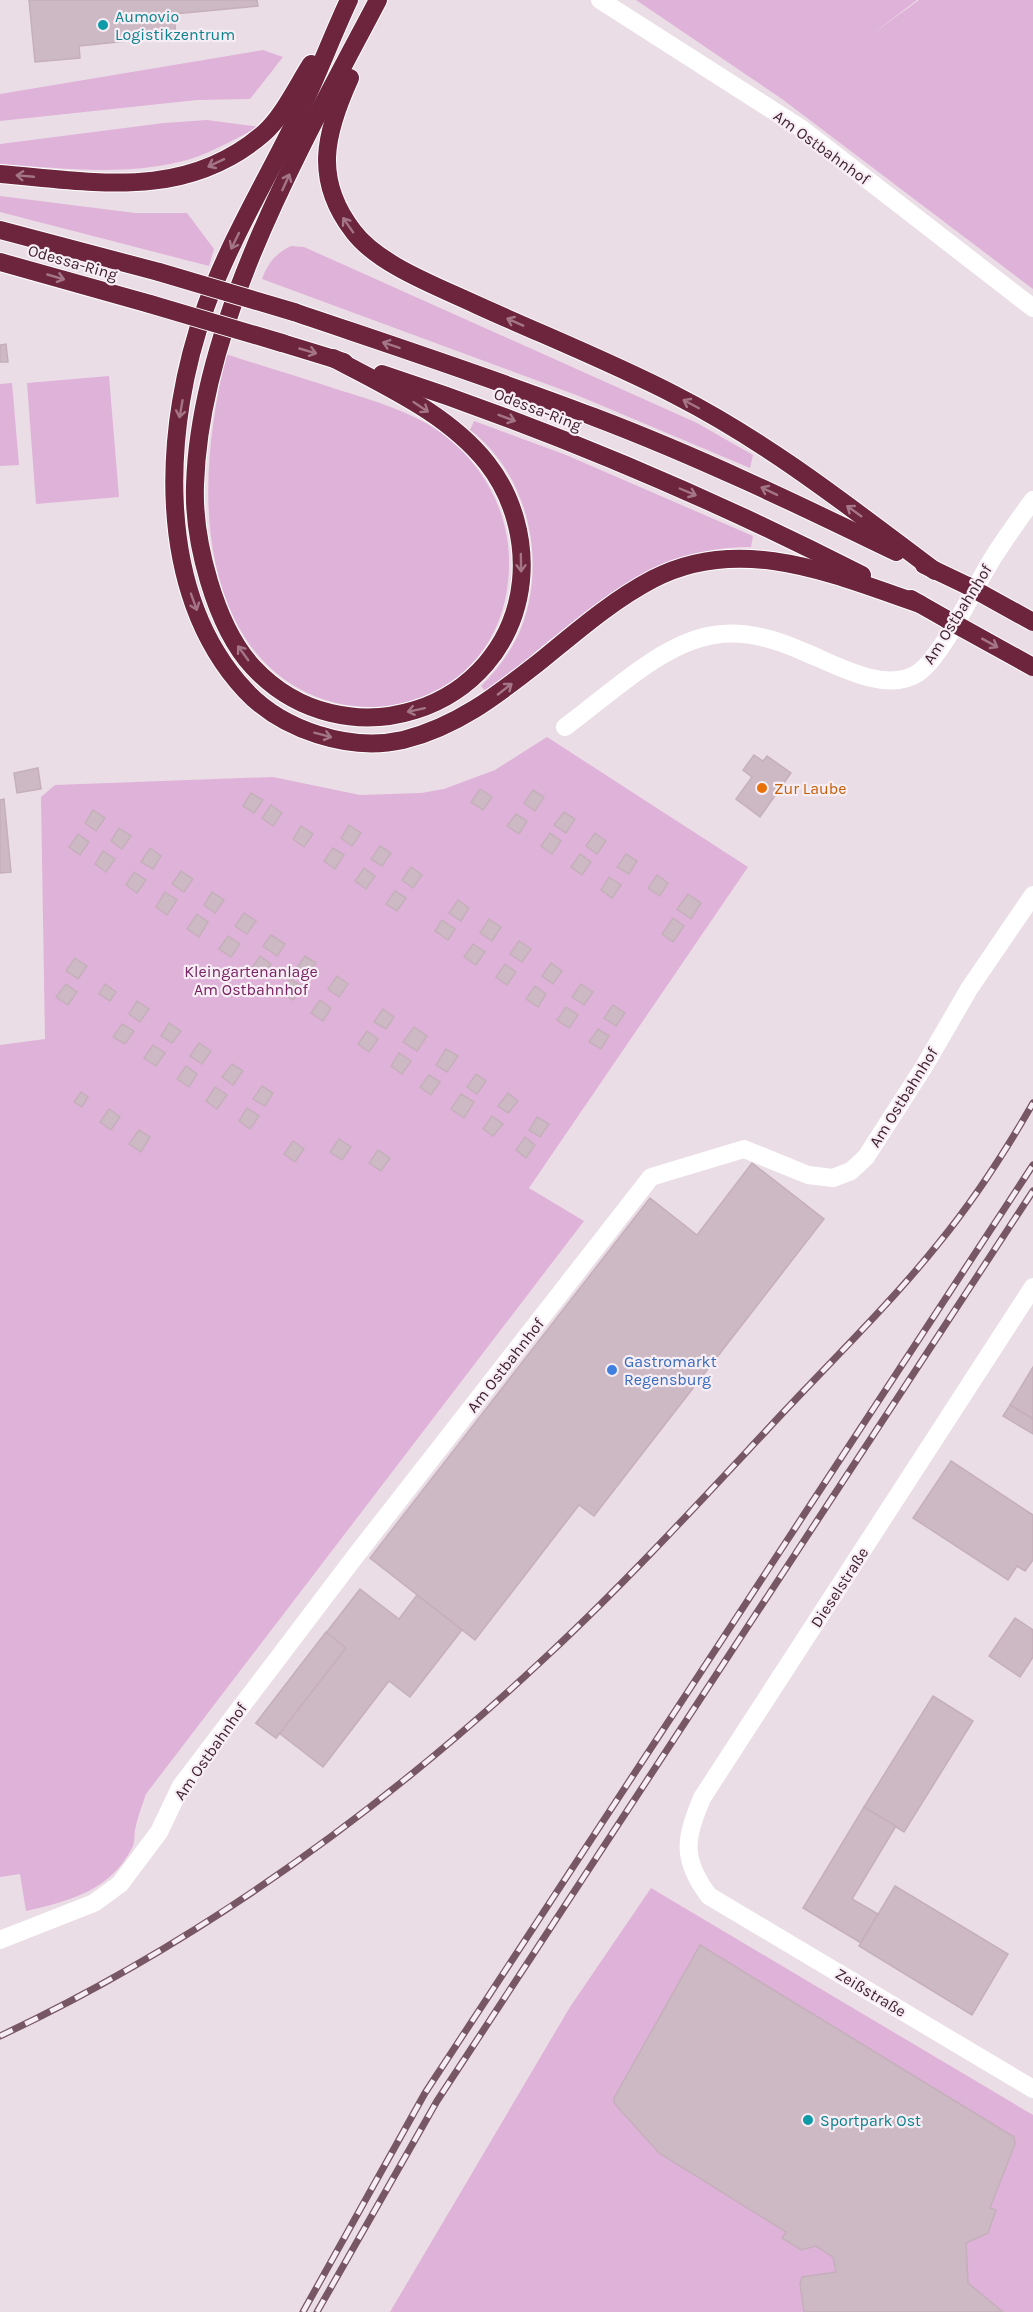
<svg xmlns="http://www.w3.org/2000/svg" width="1033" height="2312" font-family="Karla,sans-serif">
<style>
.green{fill:#dfb2d9}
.building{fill:#ccb9c4;stroke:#c5afbb;stroke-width:1.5}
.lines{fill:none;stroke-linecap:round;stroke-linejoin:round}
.highway-casing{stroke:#fff;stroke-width:20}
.street{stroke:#fff;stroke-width:18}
.highway{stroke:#6c253d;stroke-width:18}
.rail-casing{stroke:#785764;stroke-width:7}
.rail{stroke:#f7edf4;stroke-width:4.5;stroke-dasharray:14;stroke-linecap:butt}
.highway-bridge-casing{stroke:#fff;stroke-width:20;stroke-linecap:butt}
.highway-bridge{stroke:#6c253d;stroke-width:18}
.oneway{stroke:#a47586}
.culture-dot{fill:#0f9aa8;stroke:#f7edf4;stroke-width:2}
.food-dot{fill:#e8710a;stroke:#f7edf4;stroke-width:2}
.shop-dot{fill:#3f7fe0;stroke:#f7edf4;stroke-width:2}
.labels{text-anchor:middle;stroke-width:4.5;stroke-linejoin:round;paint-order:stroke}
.culture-label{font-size:16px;fill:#0d838f;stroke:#f7edf4;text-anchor:start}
.street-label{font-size:16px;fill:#3c1d29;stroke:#f7edf4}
.food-label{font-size:16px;fill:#c56008;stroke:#f7edf4;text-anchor:start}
.park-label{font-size:16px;fill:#772262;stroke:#f7edf4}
.shop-label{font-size:16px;fill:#366cbe;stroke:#f7edf4;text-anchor:start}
</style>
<rect width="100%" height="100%" fill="#ebdde5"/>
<g class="green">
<polygon points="636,0 917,0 871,35 919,0 1033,0 1033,289 782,99"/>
<polygon points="263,50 283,57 250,99 197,100 0,121 0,94"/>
<path d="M 207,120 L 259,127 C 234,139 207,156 179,162 C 121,176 59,168 0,164 L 0,144 L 164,123 Z"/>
<polygon points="0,196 135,213 187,213 214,249 209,266 0,212"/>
<path d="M 291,246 L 304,247 L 697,423 L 753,455 L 750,468 L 579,396 L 262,279 C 268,263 275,254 291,246 Z"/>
<path d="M 226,354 C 262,366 299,377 336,389 C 374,401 415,412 447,437 C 484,467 508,511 509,559 C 512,725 302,761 234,618 C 195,536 207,439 226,354 Z"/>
<polygon points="109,376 119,497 36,504 27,383"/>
<polygon points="12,383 19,465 0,466 0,384"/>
<path d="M 474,421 L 566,455 L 753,536 L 751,547 C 640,546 568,631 486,692 L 481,686 C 498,669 513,649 522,626 C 547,560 528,474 470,430 Z"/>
<path d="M 547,737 L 748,867 L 529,1188 L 584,1221 L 146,1794 C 142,1806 137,1818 135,1830 C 134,1836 135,1843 132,1848 C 110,1891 69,1901 26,1911 L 20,1874 L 0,1877 L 0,1045 L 45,1039 L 41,797 L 55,785 L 273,777 L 360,795 L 421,793 L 444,789 L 495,770 Z"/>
<polygon points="651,1888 1033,2115 1033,2312 390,2312 570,2007"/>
</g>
<g class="building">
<polygon points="29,0 257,0 258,6 174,14 176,36 79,46 80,58 35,62"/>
<polygon points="6,344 8,362 0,362 0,345"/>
<polygon points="754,755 763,761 767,756 791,773 760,817 736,799 752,777 743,770"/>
<polygon points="38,768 41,789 17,793 14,773"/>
<polygon points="480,789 492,797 483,810 471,802"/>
<polygon points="533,790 544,797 535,811 524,803"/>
<polygon points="251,793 263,800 254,813 243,806"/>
<polygon points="4,799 11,872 0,873 0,800"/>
<polygon points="271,805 282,813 273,826 262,818"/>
<polygon points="93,810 105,818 96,831 85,823"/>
<polygon points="564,812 575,819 566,833 554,825"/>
<polygon points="516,814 527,821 519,834 507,826"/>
<polygon points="349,825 361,833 352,846 341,838"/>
<polygon points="301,826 313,834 304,847 293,839"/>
<polygon points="119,828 131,836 122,849 111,841"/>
<polygon points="550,833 561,841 552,854 541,846"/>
<polygon points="595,833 606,841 597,854 586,846"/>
<polygon points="78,834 89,842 80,855 69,847"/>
<polygon points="380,846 391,853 382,866 371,859"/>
<polygon points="150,848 161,856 153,869 141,862"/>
<polygon points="333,848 344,855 335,869 324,861"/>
<polygon points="103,851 115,859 106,872 95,864"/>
<polygon points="580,854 591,862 582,875 571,867"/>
<polygon points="626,854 637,861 629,874 617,867"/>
<polygon points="411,867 422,875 413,888 402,880"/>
<polygon points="364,868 375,876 366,889 355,881"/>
<polygon points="181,871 193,879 184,892 172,884"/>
<polygon points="134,872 146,880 137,893 126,885"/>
<polygon points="657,875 668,883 660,896 648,888"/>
<polygon points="609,877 621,885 612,898 601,890"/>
<polygon points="395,891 406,898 397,911 386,904"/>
<polygon points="165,892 177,900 167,915 156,907"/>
<polygon points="212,892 224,900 215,913 204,905"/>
<polygon points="688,894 701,903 691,919 677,909"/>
<polygon points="458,900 469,908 461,921 449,913"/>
<polygon points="244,913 256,921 247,934 235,926"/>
<polygon points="197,914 208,922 199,937 187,929"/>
<polygon points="673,918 684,926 673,942 662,934"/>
<polygon points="489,919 501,927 492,941 480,933"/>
<polygon points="442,920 455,929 448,940 435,931"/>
<polygon points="271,935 285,944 277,956 263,946"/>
<polygon points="228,936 240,944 231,957 219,949"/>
<polygon points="519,941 531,949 522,962 510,954"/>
<polygon points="473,944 485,952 476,965 464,957"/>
<polygon points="260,956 271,964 261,979 249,972"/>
<polygon points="305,956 316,963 307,976 296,969"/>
<polygon points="75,958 87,966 78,979 66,971"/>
<polygon points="551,963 562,971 553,984 542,976"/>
<polygon points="505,964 516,972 507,985 496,977"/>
<polygon points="337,976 348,984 339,997 328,989"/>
<polygon points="290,979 302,986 293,1000 281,992"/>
<polygon points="66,984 77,992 68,1005 56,997"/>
<polygon points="105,984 116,992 110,1001 99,994"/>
<polygon points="581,984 593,992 584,1005 572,997"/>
<polygon points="535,986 546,994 538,1007 526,999"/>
<polygon points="320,1000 331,1008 323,1021 311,1013"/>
<polygon points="137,1001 149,1009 140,1022 129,1014"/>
<polygon points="613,1005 625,1013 616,1026 604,1018"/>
<polygon points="566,1007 578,1015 569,1028 557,1020"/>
<polygon points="383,1009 394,1017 386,1029 374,1022"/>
<polygon points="169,1023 181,1031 172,1043 161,1036"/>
<polygon points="122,1024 134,1031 125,1044 113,1037"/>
<polygon points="414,1027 427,1036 417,1051 403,1042"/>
<polygon points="598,1029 609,1036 601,1049 589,1042"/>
<polygon points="367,1031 378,1039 369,1052 358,1044"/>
<polygon points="199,1043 211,1051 202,1064 190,1056"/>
<polygon points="153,1045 165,1053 156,1066 144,1058"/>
<polygon points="446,1049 458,1056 447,1072 436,1065"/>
<polygon points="399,1053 411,1061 402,1074 391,1066"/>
<polygon points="232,1064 243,1071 233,1085 222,1077"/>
<polygon points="186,1066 197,1074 189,1087 177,1079"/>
<polygon points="476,1074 486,1081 477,1094 467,1087"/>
<polygon points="429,1075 440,1082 431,1095 420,1087"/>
<polygon points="262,1086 273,1093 265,1106 253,1099"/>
<polygon points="215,1087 227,1095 217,1109 206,1101"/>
<polygon points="81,1092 88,1097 82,1107 74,1102"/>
<polygon points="508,1093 518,1101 508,1113 498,1106"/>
<polygon points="461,1094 474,1102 464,1118 451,1109"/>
<polygon points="247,1108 259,1116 250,1129 239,1121"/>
<polygon points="109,1109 120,1117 111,1130 100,1122"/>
<polygon points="492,1116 503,1124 493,1136 483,1129"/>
<polygon points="537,1117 549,1124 540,1137 529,1130"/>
<polygon points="139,1130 150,1137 141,1152 129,1144"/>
<polygon points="525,1137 535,1145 526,1158 516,1150"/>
<polygon points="339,1139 351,1147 342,1160 330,1152"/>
<polygon points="293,1141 304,1149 295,1162 284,1154"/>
<polygon points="378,1150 390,1158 381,1171 369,1163"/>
<polygon points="752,1163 824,1219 594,1516 579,1505 475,1640 370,1558 650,1198 697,1235"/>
<polygon points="1033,1367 1033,1419 1010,1405"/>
<polygon points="1010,1405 1033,1419 1033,1434 1003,1416"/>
<polygon points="951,1461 1033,1515 1033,1560 1025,1571 1017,1566 1008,1580 913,1518"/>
<polygon points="360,1589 399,1619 417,1595 462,1630 410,1697 389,1681 323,1767 279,1733 276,1738 256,1723"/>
<polygon points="1015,1618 1033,1630 1033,1657 1020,1677 989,1656"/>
<polygon points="326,1632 346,1648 276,1738 256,1723"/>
<polygon points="933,1696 973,1721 904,1832 864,1807"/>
<polygon points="864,1807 896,1826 852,1899 878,1914 861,1943 803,1908"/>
<polygon points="895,1886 1008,1954 972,2015 859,1946"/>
<polygon points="700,1945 1014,2137 1015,2144 990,2208 996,2210 988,2233 966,2243 968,2283 1003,2312 804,2312 800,2284 802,2277 836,2272 833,2257 816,2246 801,2250 782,2238 786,2232 659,2153 614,2103 614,2098"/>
</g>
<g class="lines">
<defs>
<g id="highway">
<path d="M 349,0 C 333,34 320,69 304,103 C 272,171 232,235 206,306 C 163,424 153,591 245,690 C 282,730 349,752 403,740 C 456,727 496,696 538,663 C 575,633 611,601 653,579 C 741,533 835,575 920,604"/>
<path d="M 350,78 C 325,133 313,179 353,231 C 378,265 439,287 477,305 C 543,335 611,362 675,395 C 769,443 851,508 935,571"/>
<path d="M 0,174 C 94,182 186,201 264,133 C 283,116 297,86 311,64"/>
<polyline points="0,230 159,272"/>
<polyline points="0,262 150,304"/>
<path d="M 294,312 C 394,346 495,379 594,417 C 697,456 797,504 896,552"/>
<polyline points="282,343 344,362"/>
<path d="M 333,358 C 387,387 448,414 487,463 C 513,496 525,540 521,581 C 507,713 343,764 253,667 C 215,626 193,540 195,485 C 200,321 303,143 378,0"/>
<path d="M 382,374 C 547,428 707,496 862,575"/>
<polyline points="924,565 968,586"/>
<polyline points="911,599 948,620"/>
</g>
</defs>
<use href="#highway" class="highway-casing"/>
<g class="street">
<polyline points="600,0 802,129 1033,308"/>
<path d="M 565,727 C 608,696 661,643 714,635 C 744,630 775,639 802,651 C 833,663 885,695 918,673 C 943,656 976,584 994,556 C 1006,537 1020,518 1033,500"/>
<path d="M 1033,1287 L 702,1798 C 685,1839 681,1859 709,1896 L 1033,2089"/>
<polyline points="0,1940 94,1903 120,1884 159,1832 181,1786 357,1554 651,1177 744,1149 808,1175 833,1178 851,1171 866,1157 925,1065 969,989 1033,895"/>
</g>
<use href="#highway" class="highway"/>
<defs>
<g id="rail">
<path d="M 0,2036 C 202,1941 387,1806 549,1654 C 625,1583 695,1507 766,1431 C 823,1369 885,1310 938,1244 C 974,1200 1005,1152 1033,1103"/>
<polyline points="303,2312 425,2093 1033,1165"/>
<polyline points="317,2312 437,2101 1033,1191"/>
</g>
</defs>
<use href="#rail" class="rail-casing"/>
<use href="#rail" class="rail"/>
<defs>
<g id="highway-bridge">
<polyline points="159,272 294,312"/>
<polyline points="150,304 282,343"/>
<polyline points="968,586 1033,622"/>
<polyline points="948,620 1033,667"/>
</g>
</defs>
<use href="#highway-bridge" class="highway-bridge-casing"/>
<use href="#highway-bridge" class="highway-bridge"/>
</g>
<defs><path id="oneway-shaft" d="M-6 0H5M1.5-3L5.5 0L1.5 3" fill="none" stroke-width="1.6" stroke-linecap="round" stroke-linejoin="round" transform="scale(1.5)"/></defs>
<g class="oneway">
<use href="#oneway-shaft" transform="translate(216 163) rotate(155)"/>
<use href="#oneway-shaft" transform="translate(25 176) rotate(-175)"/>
<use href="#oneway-shaft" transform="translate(286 182) rotate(-66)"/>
<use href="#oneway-shaft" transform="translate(348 225) rotate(-125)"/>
<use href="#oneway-shaft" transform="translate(235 241) rotate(116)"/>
<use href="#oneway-shaft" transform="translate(56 277) rotate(16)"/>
<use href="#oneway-shaft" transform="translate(515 322) rotate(-156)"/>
<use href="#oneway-shaft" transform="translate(391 345) rotate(-162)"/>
<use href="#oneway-shaft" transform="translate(308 351) rotate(16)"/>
<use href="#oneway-shaft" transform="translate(691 404) rotate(-152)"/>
<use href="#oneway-shaft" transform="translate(421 407) rotate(34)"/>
<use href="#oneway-shaft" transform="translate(181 409) rotate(100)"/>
<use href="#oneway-shaft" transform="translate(507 418) rotate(21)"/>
<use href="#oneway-shaft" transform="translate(769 491) rotate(-154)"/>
<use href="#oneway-shaft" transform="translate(688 492) rotate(23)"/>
<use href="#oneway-shaft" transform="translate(854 511) rotate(-144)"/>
<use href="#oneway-shaft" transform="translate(521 563) rotate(89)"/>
<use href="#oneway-shaft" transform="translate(194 602) rotate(70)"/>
<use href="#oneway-shaft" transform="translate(990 643) rotate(29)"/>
<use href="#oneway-shaft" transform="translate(243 653) rotate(-126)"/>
<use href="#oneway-shaft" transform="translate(505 689) rotate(-38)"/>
<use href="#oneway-shaft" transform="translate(416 710) rotate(168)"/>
<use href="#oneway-shaft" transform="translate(323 735) rotate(15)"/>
</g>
<g class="culture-dot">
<circle cx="103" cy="25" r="6"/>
<circle cx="808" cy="2120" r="6"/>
</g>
<circle class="food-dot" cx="762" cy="788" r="6"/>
<circle class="shop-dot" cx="612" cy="1370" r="6"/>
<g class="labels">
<g class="culture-label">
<text x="115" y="22">Aumovio<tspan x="115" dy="18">Logistikzentrum</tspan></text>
<text x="820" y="2126">Sportpark Ost</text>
</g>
<g class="street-label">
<text transform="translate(822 147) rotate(36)" y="6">Am Ostbahnhof</text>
<text transform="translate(73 262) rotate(16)" y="6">Odessa-Ring</text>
<text transform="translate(538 409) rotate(21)" y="6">Odessa-Ring</text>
<text transform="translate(957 614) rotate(-58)" y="6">Am Ostbahnhof</text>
<text transform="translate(903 1097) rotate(-58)" y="6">Am Ostbahnhof</text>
<text transform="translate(505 1365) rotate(-52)" y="6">Am Ostbahnhof</text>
<text transform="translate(839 1587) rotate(-57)" y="6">Dieselstraße</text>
<text transform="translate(210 1751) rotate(-55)" y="6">Am Ostbahnhof</text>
<text transform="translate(871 1992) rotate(31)" y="6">Zeißstraße</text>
</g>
<g class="food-label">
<text x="774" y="794">Zur Laube</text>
</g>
<g class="park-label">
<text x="251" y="977">Kleingartenanlage<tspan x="251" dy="18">Am Ostbahnhof</tspan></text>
</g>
<g class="shop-label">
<text x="624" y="1367">Gastromarkt<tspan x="624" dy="18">Regensburg</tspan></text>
</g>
</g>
</svg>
